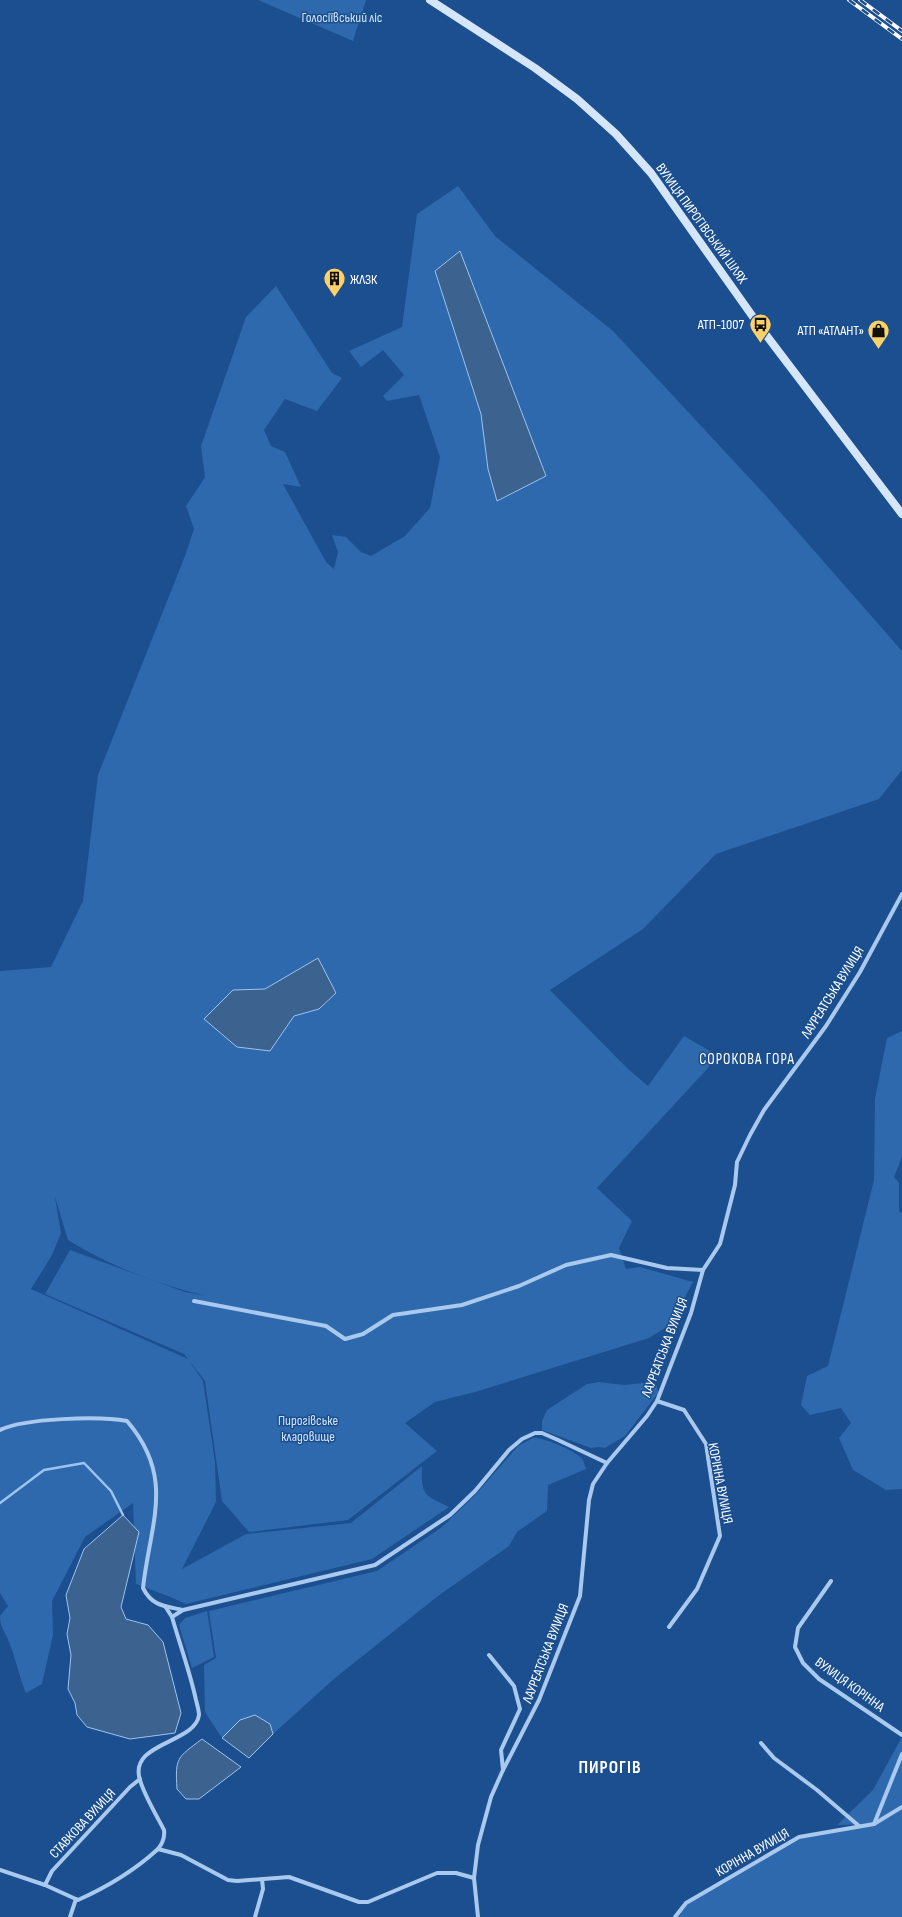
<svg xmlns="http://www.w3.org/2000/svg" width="902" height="1917" font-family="'Sofia Sans Condensed',sans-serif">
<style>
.green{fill:#2e69ad;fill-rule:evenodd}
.water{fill:#3c6290;stroke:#9cc4f0}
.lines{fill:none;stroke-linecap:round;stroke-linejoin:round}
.stream{stroke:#9cc4f0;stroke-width:2.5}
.street{stroke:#a9c9ee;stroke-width:4}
.secondary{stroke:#d6e6fa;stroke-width:8}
.rail-casing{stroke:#fff;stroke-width:4}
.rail{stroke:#1b4f8f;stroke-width:2.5;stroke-dasharray:8;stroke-linecap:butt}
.labels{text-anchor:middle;stroke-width:3;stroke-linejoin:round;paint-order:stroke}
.park-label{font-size:14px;fill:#cfe3fa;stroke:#1b4f8f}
.street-label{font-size:14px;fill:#fff;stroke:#1b4f8f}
.poi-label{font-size:14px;fill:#fff;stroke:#1b4f8f;text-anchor:end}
.neighbourhood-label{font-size:15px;letter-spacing:1px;fill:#fff;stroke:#1b4f8f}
.district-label{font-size:18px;font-weight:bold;letter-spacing:1px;fill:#fff;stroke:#1b4f8f}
</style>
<rect width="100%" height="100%" fill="#1b4f8f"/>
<g class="green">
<polygon points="258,0 366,0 353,41"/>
<path d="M 458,186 L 495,236 L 613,331 L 767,497 L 902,651 L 902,770 L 879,799 L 716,854 L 643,929 L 550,990 L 628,1069 L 648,1086 L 684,1036 L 715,1054 L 708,1068 L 597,1188 L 632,1221 L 619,1248 L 626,1269 L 640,1267 L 693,1282 L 670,1325 L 649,1338 L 475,1392 L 435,1402 L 405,1423 L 437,1451 L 348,1520 L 249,1532 L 222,1501 L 205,1381 L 184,1354 L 45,1294 L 70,1250 L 185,1292 L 207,1296 C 159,1285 110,1266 68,1240 L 55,1197 L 61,1233 L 52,1255 L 31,1289 L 188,1359 L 203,1381 L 215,1462 L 216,1502 L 182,1569 L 246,1534 L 351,1523 L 422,1466 C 421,1495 424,1495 449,1507 L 372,1559 L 186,1604 L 168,1596 L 136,1584 L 133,1503 L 85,1537 L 52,1601 L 53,1635 L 42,1684 L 26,1693 C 19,1677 16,1659 9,1642 C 5,1631 0,1628 0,1616 L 8,1606 L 0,1593 L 0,971 L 51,967 L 83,901 L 98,775 L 185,556 L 194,529 L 186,506 L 205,477 L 201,446 L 246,317 L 276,286 L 332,373 L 342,378 L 317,411 L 285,399 L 264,430 L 271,446 L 285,452 L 301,487 L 283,484 L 326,562 L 334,569 L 338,552 L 332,535 L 346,537 L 361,552 L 371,556 L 405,536 L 430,508 L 440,457 L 419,395 L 387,401 L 383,396 L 404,375 L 383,350 L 361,367 L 349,351 L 402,327 L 417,214 ZM 460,251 L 546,476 L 498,501 L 488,469 L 481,414 L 435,271 ZM 330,983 L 337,993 L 319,1009 L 294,1016 L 270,1051 L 233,990 L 265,989 Z"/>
<polygon points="902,1031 902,1157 894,1177 899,1183 899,1211 902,1213 902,1489 886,1490 853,1470 839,1438 851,1423 841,1408 810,1415 801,1405 807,1376 828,1366 874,1180 875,1099 887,1038"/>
<polygon points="599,1382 624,1385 642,1383 656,1384 658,1393 625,1436 605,1448 599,1447 591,1448 542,1430 542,1421 547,1410 587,1384"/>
<path d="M 533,1438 C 543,1437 577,1451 583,1460 C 584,1462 585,1466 586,1469 L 548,1485 L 547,1511 L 517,1532 L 509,1546 L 438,1596 L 335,1678 L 273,1734 L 269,1724 L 240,1720 L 222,1738 L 205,1712 L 204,1665 L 216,1658 L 209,1611 L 377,1571 L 442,1527 L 476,1494 L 518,1446 Z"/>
<polygon points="207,1611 214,1657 192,1668 179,1625 185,1618"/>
<polygon points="902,1737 902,1917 675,1917 686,1903 799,1837 870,1824 837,1825 873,1790"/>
</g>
<g class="water">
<polygon points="460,251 546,476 497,501 488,469 481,414 435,271"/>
<polygon points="318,958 336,993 319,1009 294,1016 270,1051 237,1047 204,1019 233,990 265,989"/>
<polygon points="123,1515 139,1532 121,1607 126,1619 148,1625 163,1642 181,1713 175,1733 130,1739 87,1727 77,1715 75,1703 68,1689 71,1655 67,1634 70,1618 66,1595 84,1549"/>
<polygon points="255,1715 270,1724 273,1734 249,1758 222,1738 240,1720"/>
<path d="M 202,1739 L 241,1767 L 199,1799 L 186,1799 L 177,1789 C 175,1757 177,1758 202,1739 Z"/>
</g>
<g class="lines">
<polyline class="stream" points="0,1503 44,1470 84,1463 111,1491 123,1515"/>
<g class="street">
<polyline points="194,1301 326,1326 345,1339 363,1334 393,1315 462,1305 519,1286 566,1265 611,1255 667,1268 703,1270"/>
<polyline points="657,1401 684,1410 706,1444 720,1536 697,1589 669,1627"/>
<path d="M 0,1430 C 24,1418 100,1416 127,1421 C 176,1478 150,1523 143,1588 C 152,1606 164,1606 183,1610 L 375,1565 L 450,1515 L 475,1491 L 509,1450 L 522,1439 L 535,1433 L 542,1433 L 558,1440 L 607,1463"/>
<polyline points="831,1581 798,1628 795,1647 803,1663 819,1679 902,1735"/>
<polyline points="165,1606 172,1617"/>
<polyline points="489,1655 514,1686 520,1709 501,1750 503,1770"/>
<polyline points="761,1743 774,1758 817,1790 859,1826"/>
<polyline points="874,1824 902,1754"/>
<path d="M 158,1849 C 163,1843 165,1838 164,1830 C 156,1814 145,1797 140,1780 C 128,1742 195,1744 199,1715 C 199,1711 197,1704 196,1700 C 190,1672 180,1645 172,1617 L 183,1610"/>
<path d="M 0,1870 L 45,1885 L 78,1900 C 107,1887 134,1871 158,1849 L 181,1855 L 228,1880 L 237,1881 L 289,1877 L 359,1902 L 368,1902 L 437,1873 L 456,1873 L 474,1878"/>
<polyline points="45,1885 52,1871 130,1787 140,1779"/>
<polyline points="70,1917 76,1899"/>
<polyline points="255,1917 263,1889 262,1879"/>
<polyline points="478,1917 474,1878 478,1845 491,1797 503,1770 539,1700 580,1596 589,1500 593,1484 607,1463 647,1416 657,1401 691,1313 703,1270 720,1244 735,1185 737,1162 750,1135 764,1110 826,1026 860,972 902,894"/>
<polyline points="675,1917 686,1903 799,1837 874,1824 902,1807"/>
</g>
<polyline class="secondary" points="430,0 535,68 577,99 616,134 651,173 763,331 902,514"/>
<defs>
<g id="rail">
<polyline points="849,0 902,39"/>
<polyline points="860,0 902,31"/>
</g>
</defs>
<use href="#rail" class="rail-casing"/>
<use href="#rail" class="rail"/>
</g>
<defs>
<symbol id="building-pin" viewBox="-11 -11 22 30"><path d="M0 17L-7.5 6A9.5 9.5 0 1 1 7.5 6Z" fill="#ffd166" stroke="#1b4f8f"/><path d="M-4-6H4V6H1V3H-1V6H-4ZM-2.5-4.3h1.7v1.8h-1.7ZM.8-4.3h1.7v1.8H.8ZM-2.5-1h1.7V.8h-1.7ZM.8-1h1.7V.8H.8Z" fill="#111"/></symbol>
<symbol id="bus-pin" viewBox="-11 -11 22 30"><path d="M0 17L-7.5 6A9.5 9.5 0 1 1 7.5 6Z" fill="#ffd166" stroke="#1b4f8f"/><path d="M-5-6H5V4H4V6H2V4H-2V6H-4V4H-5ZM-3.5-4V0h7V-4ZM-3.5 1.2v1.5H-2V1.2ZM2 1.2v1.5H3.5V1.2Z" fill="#111"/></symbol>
<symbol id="shop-pin" viewBox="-11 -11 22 30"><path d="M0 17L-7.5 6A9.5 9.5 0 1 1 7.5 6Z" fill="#ffd166" stroke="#1b4f8f"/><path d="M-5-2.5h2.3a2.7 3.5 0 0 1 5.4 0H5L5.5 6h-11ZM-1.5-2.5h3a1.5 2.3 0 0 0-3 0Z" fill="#111"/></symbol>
</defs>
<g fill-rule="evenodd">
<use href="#building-pin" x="322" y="266" width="25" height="34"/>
<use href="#bus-pin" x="748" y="312" width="25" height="34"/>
<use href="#shop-pin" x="866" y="318" width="25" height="34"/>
</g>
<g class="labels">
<g class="park-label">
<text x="342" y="22">Голосіївський ліс</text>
<text x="308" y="1425">Пирогівське<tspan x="308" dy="16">кладовище</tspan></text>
</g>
<g class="street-label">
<text transform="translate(702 223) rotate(54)" y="5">ВУЛИЦЯ ПИРОГІВСЬКИЙ ШЛЯХ</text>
<text transform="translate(832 992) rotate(-58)" y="5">ЛАУРЕАТСЬКА ВУЛИЦЯ</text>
<text transform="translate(664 1347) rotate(-69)" y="5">ЛАУРЕАТСЬКА ВУЛИЦЯ</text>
<text transform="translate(721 1483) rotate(79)" y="5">КОРІННА ВУЛИЦЯ</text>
<text transform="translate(545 1653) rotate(-69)" y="5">ЛАУРЕАТСЬКА ВУЛИЦЯ</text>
<text transform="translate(850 1684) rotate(36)" y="5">ВУЛИЦЯ КОРІННА</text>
<text transform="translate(82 1823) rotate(-47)" y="5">СТАВКОВА ВУЛИЦЯ</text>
<text transform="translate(752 1852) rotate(-30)" y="5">КОРІННА ВУЛИЦЯ</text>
</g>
<g class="poi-label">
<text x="350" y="284" text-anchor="start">ЖЛЗК</text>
<text x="744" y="329">АТП-1007</text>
<text x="864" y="335">АТП «АТЛАНТ»</text>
</g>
<g class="neighbourhood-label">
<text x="747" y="1064">СОРОКОВА ГОРА</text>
</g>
<g class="district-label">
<text x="610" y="1773">ПИРОГІВ</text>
</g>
</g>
</svg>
